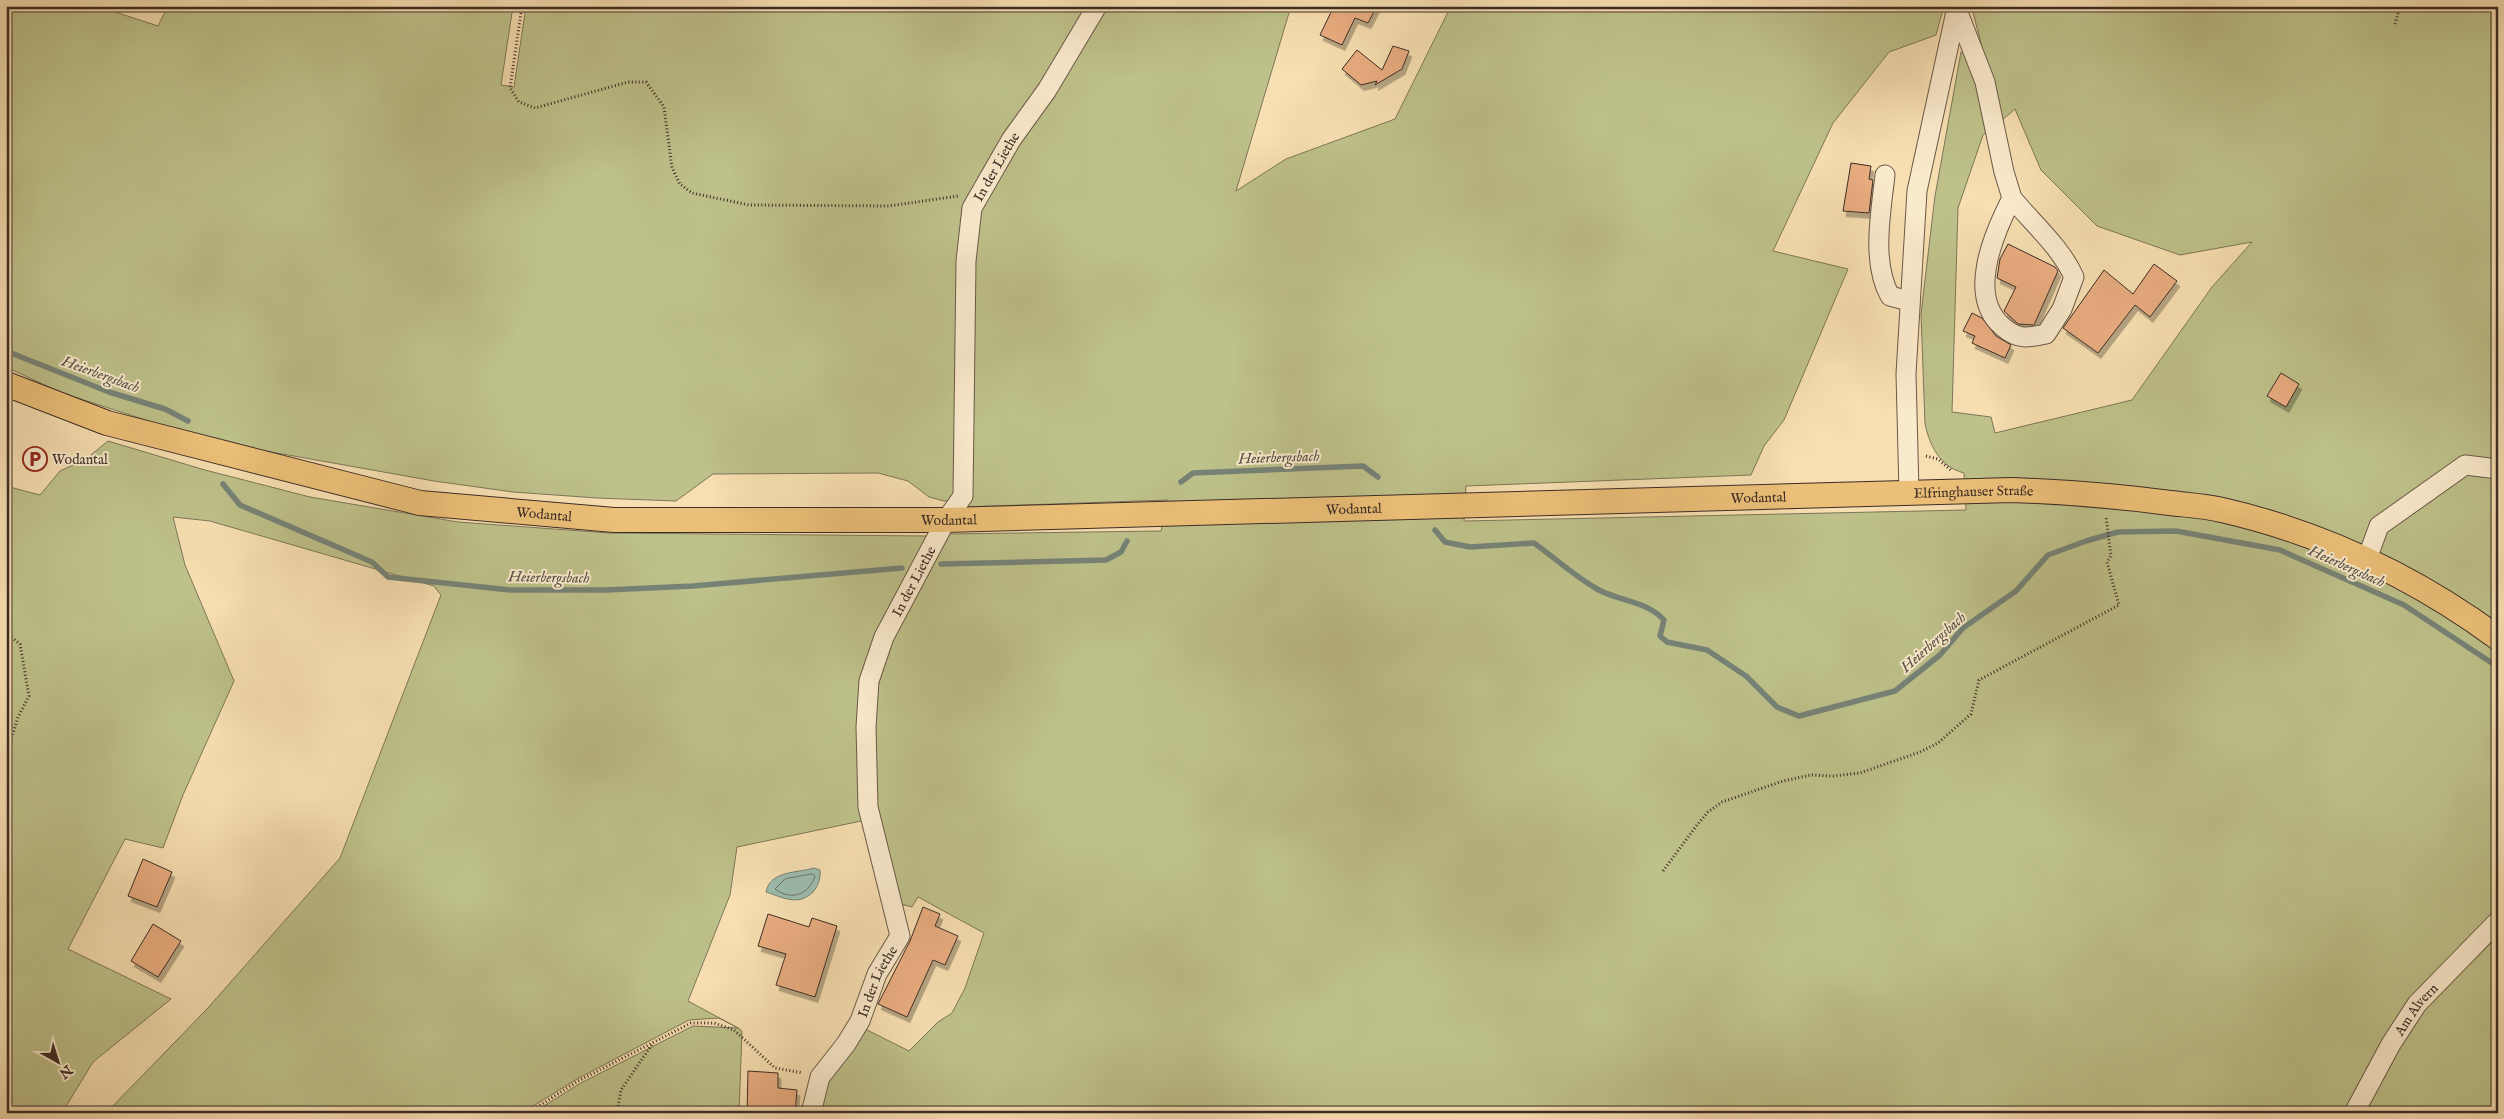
<svg xmlns="http://www.w3.org/2000/svg" width="2504" height="1119" font-family="'IM FELL English',serif">
<style>
.green{fill:#bec18a;stroke:#7d7658}
.water{fill:#9dbdad;stroke:#768377}
.lines{fill:none;stroke-linecap:round;stroke-linejoin:round}
.shore{stroke:#6c746a;stroke-width:1}
.stream{stroke:#768377;stroke-width:5.5}
.building{fill:#e9ad80;stroke:#3c2c26;filter:url(#shadow)}
.minor-casing{stroke:#6b5949;stroke-width:21}
.major-casing{stroke:#3c2c26;stroke-width:26}
.path{stroke:#3c2c26;stroke-width:3;stroke-dasharray:1 2.5;stroke-linecap:butt}
.minor{stroke:#faeacc;stroke-width:19}
.major{stroke:#ecc078;stroke-width:24}
.labels{text-anchor:middle;stroke-width:4;stroke-linejoin:round;paint-order:stroke}
.street-label{font-size:14px;fill:#3c2c26;stroke:#faeacc}
.poi-label{font-size:14px;fill:#3c2c26;stroke:#faeacc;text-anchor:start}
.water-label{font-size:15px;font-style:italic;fill:#545048;stroke:#faeacc}
</style>
<defs>
<filter id="shadow"><feDropShadow dx="3" dy="5.5" stdDeviation="0" flood-color="#0004"/></filter>
</defs>
<rect width="100%" height="100%" fill="#f7dfb1"/>
<filter id="stains"><feTurbulence type="fractalNoise" baseFrequency=".004" numOctaves="4"/><feColorMatrix values="0 0 0 0 .2 0 0 0 0 .09 0 0 0 0 .02 0 0 0 .5 -.17"/></filter>
<radialGradient id="worn" r=".72"><stop offset=".6" stop-color="#630" stop-opacity="0"/><stop offset="1" stop-color="#630" stop-opacity=".3"/></radialGradient>
<g class="green">
<polygon points="6,6 97,6 158,26 168,6 513,6 501,85 514,87 526,6 1093,6 981,183 954,501 944,501 929,497 908,481 878,473 713,474 676,501 597,498 513,492 434,481 260,450 155,423 62,393 6,367"/>
<path d="M 1103,6 L 1291,6 L 1236,191 L 1286,159 L 1395,119 L 1451,6 L 1944,6 L 1936,35 L 1889,52 L 1833,123 L 1773,251 L 1848,269 L 1784,420 L 1764,446 L 1751,475 L 1466,486 L 1464,521 L 1966,510 L 1964,473 C 1940,467 1930,446 1925,424 L 1921,314 L 1935,196 L 1961,52 L 1969,54 L 1990,129 L 1983,135 L 1958,208 L 1952,412 L 1991,417 L 1995,433 L 2132,400 L 2212,287 L 2252,242 L 2180,255 L 2097,226 L 2041,170 L 2015,109 L 2001,121 L 1973,12 L 1974,6 L 2498,6 L 2498,653 L 2495,654 L 2498,654 L 2498,1113 L 816,1113 L 825,1079 L 863,1028 L 909,1051 L 938,1022 L 952,1013 L 965,988 L 984,933 L 918,897 L 912,907 L 901,904 L 871,789 L 876,679 L 886,642 L 946,534 L 1161,531 L 1168,500 L 964,507 L 971,277 L 979,210 Z"/>
<polygon points="108,441 205,470 310,497 458,522 609,533 926,536 910,581 878,639 866,820 737,847 730,895 688,1001 740,1029 742,1032 739,1113 533,1113 579,1084 693,1026 738,1028 719,1018 689,1020 577,1079 522,1113 106,1113 207,1009 340,858 441,595 434,586 210,521 173,517 185,565 234,681 183,795 163,848 125,839 68,949 171,999 93,1062 62,1113 6,1113 6,486 40,495 60,471 86,459"/>
</g>
<path class="water" d="M 814,868 L 820,870 C 821,878 818,886 813,892 C 798,907 782,897 766,892 C 770,870 799,873 814,868 Z"/>
<g class="lines">
<path class="shore" d="M 813,874 L 815,876 C 809,895 791,901 775,889 L 785,879 Z"/>
<g class="stream">
<polyline points="6,351 109,392 165,409 188,421"/>
<polyline points="1181,482 1193,473 1363,466 1378,477"/>
<polyline points="223,484 240,505 372,562 388,577 510,590 606,590 693,586 902,568"/>
<path d="M 1435,530 L 1445,542 L 1470,547 L 1534,543 C 1555,558 1574,576 1597,589 C 1618,601 1647,601 1664,620 L 1660,636 L 1667,642 L 1707,650 L 1746,676 L 1777,707 L 1799,716 L 1895,691 L 1940,655 L 1963,628 L 2016,591 L 2048,555 L 2086,541 L 2118,532 L 2176,531 L 2280,550 L 2404,605 L 2498,667"/>
<polyline points="941,564 1106,560 1121,552 1127,541"/>
</g>
</g>
<g class="building">
<polygon points="1329,6 1377,6 1368,23 1355,18 1342,45 1320,35 1333,8"/>
<polygon points="1393,46 1409,51 1402,69 1375,85 1377,81 1361,85 1342,69 1357,50 1382,70"/>
<polygon points="1851,163 1871,166 1869,179 1873,180 1869,213 1843,211"/>
<polygon points="2008,244 2055,267 2058,271 2034,325 2018,324 2004,311 2016,287 1997,278 2000,259"/>
<polygon points="2154,264 2177,281 2150,317 2135,305 2098,353 2063,328 2104,270 2133,294"/>
<polygon points="1972,313 1982,318 1996,336 2011,345 2005,358 1972,343 1975,336 1963,331"/>
<polygon points="2281,373 2299,384 2286,407 2267,396"/>
<polygon points="143,859 172,872 157,907 128,896"/>
<polygon points="923,907 940,914 935,926 958,936 945,965 933,960 907,1017 878,1004 910,941"/>
<polygon points="768,914 809,927 812,918 837,926 815,997 776,985 786,954 758,946"/>
<polygon points="153,924 181,941 158,977 131,961"/>
<polygon points="748,1071 778,1073 778,1088 797,1090 795,1113 747,1113"/>
</g>
<g class="lines">
<defs>
<g id="minor">
<path d="M 1957,10 L 1985,82 L 2004,172 L 2012,198 C 1994,233 1966,296 2003,327 C 2018,340 2028,338 2046,334 L 2062,309 L 2074,277 C 2060,246 2033,224 2012,198"/>
<path d="M 1885,175 C 1881,212 1871,262 1890,296 L 1909,301"/>
<polyline points="1909,492 1906,374 1917,191 1957,7"/>
<polyline points="2367,559 2379,526 2465,465 2498,469"/>
<path id="s1" d="M 812,1109 L 820,1077 L 846,1044 L 860,1021 L 877,974 L 900,936 L 868,807 L 866,727 L 869,681 L 884,637 L 946,520 L 963,496 L 966,261 L 972,208 L 1011,140 L 1047,90 L 1097,6"/>
<path id="s2" d="M 2354,1113 L 2391,1044 L 2417,1004 L 2498,921"/>
</g>
<g id="major">
<path id="s3" d="M 6,384 L 107,423 L 420,503 L 614,520 L 946,520 L 2012,490 C 2065,492 2117,496 2170,503 C 2187,505 2205,506 2222,510 C 2322,533 2415,577 2498,638"/>
</g>
</defs>
<use href="#minor" class="minor-casing"/>
<use href="#major" class="major-casing"/>
<g class="path">
<polyline points="522,6 510,88 519,102 535,108 628,82 646,82 664,107 672,168 680,184 692,193 749,205 889,206 958,196"/>
<polyline points="2395,24 2400,6"/>
<polyline points="1926,456 1938,459 1952,471"/>
<polyline points="6,633 20,644 29,696 18,717 6,757"/>
<polyline points="1663,871 1697,825 1708,812 1722,802 1783,781 1811,775 1833,776 1860,773 1920,752 1938,743 1971,714 1979,680 2119,605 2107,562 2111,556 2106,517"/>
<polyline points="528,1113 578,1081 691,1023 714,1023 734,1030 775,1068 803,1073"/>
<polyline points="617,1113 621,1090 653,1043"/>
</g>
<use href="#minor" class="minor"/>
<use href="#major" class="major"/>
</g>
<defs>
<symbol id="parking-ring" viewBox="-11 -11 22 22"><circle r="9.5" fill="#faeacc" stroke="#8f2418" stroke-width="1.5"/><path d="M-3.5-5.5H1a3.5 3.5 0 0 1 0 7H-1V5.5H-3.5ZM-1-3.4V-.6H.8a1.4 1.4 0 0 0 0-2.8Z" fill="#8f2418"/></symbol>
</defs>
<g fill-rule="evenodd">
<use href="#parking-ring" x="21" y="445" width="28" height="28"/>
</g>
<g class="labels">
<g class="street-label">
<text dy="5" stroke="none"><textPath href="#s1" startOffset="1000">In der Liethe</textPath></text>
<text dy="5" stroke="none"><textPath href="#s3" startOffset="1986">Elfringhauser Straße</textPath></text>
<text dy="5" stroke="none"><textPath href="#s3" startOffset="1771">Wodantal</textPath></text>
<text dy="5" stroke="none"><textPath href="#s3" startOffset="1366">Wodantal</textPath></text>
<text dy="5" stroke="none"><textPath href="#s3" startOffset="556">Wodantal</textPath></text>
<text dy="5" stroke="none"><textPath href="#s3" startOffset="961">Wodantal</textPath></text>
<text dy="5" stroke="none"><textPath href="#s1" startOffset="565">In der Liethe</textPath></text>
<text dy="5" stroke="none"><textPath href="#s1" startOffset="145">In der Liethe</textPath></text>
<text dy="5" stroke="none"><textPath href="#s2" startOffset="121">Am Alvern</textPath></text>
</g>
<g class="poi-label">
<text x="52" y="464">Wodantal</text>
</g>
<g class="water-label">
<text transform="translate(101 374) rotate(20)" y="5">Heierbergsbach</text>
<text transform="translate(1279 457) rotate(-2)" y="5">Heierbergsbach</text>
<text transform="translate(2347 566) rotate(24)" y="5">Heierbergsbach</text>
<text transform="translate(549 577) rotate(1)" y="5">Heierbergsbach</text>
<text transform="translate(1933 642) rotate(-42)" y="5">Heierbergsbach</text>
</g>
</g>
<rect width="2504" height="1119" fill="none" stroke="#f7dfb1" stroke-width="25"/>
<rect x="8" y="8" width="2489" height="1104" fill="none" stroke="#3c2c26" stroke-width="2.5"/>
<rect x="12" y="12" width="2479" height="1094" fill="none" stroke="#3c2c26"/>
<g transform="translate(58 1062) rotate(141)" stroke="#faeacc" stroke-width="4" paint-order="stroke">
<path d="M0-4L9 19L0 12L-9 19Z" fill="#3c2c26"/>
<text y="-8" font-size="14" font-weight="bold" text-anchor="middle" fill="#3c2c26">N</text>
</g>
<rect width="100%" height="100%" filter="url(#stains)"/>
<rect width="100%" height="100%" fill="url(#worn)"/>
</svg>
